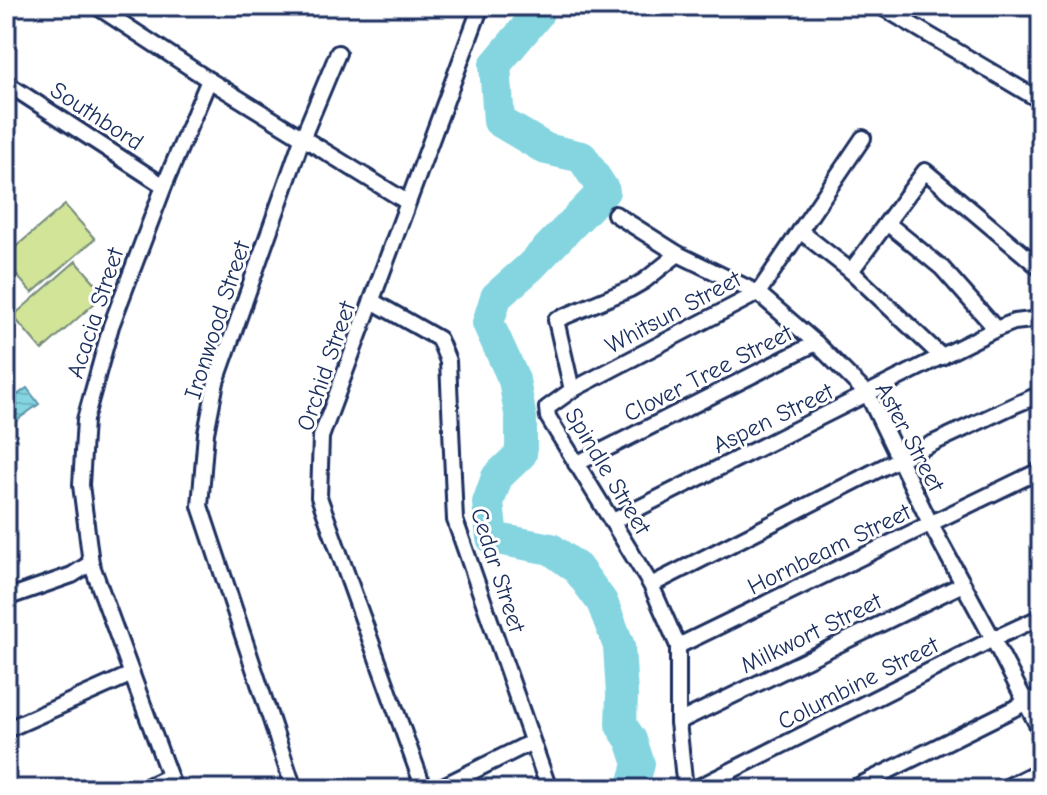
<svg xmlns="http://www.w3.org/2000/svg" width="1047" height="795" font-family="'Comic Neue',sans-serif">
<style>
.green{fill:#d1e498;stroke:#768a7b;stroke-width:2}
.water{fill:url(#water-rules);stroke:#5b93ac;stroke-width:2}
.lines{fill:none;stroke-linecap:round;stroke-linejoin:round}
.river{stroke:#85d5e0;stroke-width:32}
.street-casing{stroke:#1b2f5e;stroke-width:20}
.street{stroke:#fff;stroke-width:14}
.labels{text-anchor:middle;stroke-width:6;stroke-linejoin:round;paint-order:stroke}
.street-label{font-size:24px;fill:#1b2f5e;stroke:#fff}
</style>
<defs>
<pattern id="water-rules" width="6" height="5" patternUnits="userSpaceOnUse" patternTransform="scale(2)"><rect width="6" height="5" fill="#85d5e0"/><path d="M0 2.5h6" fill="none" stroke="#72b7c3"/></pattern>
</defs>
<rect width="100%" height="100%" fill="#fff"/>
<filter id="ink" filterUnits="userSpaceOnUse"><feTurbulence type="fractalNoise" baseFrequency=".0125" numOctaves="2"/><feDisplacementMap in="SourceGraphic" scale="16" xChannelSelector="R" yChannelSelector="G"/><feConvolveMatrix kernelMatrix="1 2 1 2 8 2 1 2 1" color-interpolation-filters="sRGB"/></filter>
<g filter="url(#ink)">
<g class="green">
<polygon points="65,205 95,239 32,293 6,263 6,255"/>
<polygon points="76,261 105,294 42,350 13,316"/>
</g>
<polygon class="water" points="27,388 39,404 6,428 6,403"/>
<g class="lines">
<polyline class="river" points="535,6 537,15 495,65 499,121 546,149 582,157 604,191 530,267 496,297 488,323 514,380 521,419 521,454 497,477 488,503 492,538 551,549 577,568 602,602 619,646 622,695 621,725 631,740 639,764 632,789"/>
<defs>
<g id="street">
<polyline points="96,6 209,80 407,202"/>
<polyline points="880,6 1041,101"/>
<polyline points="6,83 164,186"/>
<polyline points="615,214 678,254 758,293 816,343 868,395 931,525 993,639 1041,732"/>
<polyline points="887,223 942,268 996,329"/>
<polyline points="800,231 851,271 942,357"/>
<polyline points="851,271 925,171 1041,269"/>
<polyline points="372,301 439,339 448,361 455,520 549,789"/>
<polyline points="572,390 556,320 630,289 644,281 678,254"/>
<polyline points="576,464 816,343"/>
<polyline points="613,521 996,329 1014,322 1041,319"/>
<polyline points="651,585 899,459 1017,404 1036,396 1041,397"/>
<polyline points="6,598 72,575 91,563"/>
<polyline points="678,646 1041,470"/>
<polyline points="678,722 963,584"/>
<polyline points="6,730 132,674"/>
<polyline points="142,789 169,776"/>
<polyline points="174,789 91,563 81,485 85,420 111,326 164,186 209,80"/>
<polyline points="294,789 200,506 206,433 216,382 302,139 338,53"/>
<polyline points="424,789 319,497 321,437 481,6"/>
<polyline points="437,789 532,742"/>
<polyline points="685,789 678,722 678,646 651,585 548,417 547,408 572,390 758,293 863,138"/>
<polyline points="695,789 993,639 1041,617"/>
<polyline points="852,789 1041,695"/>
<polyline points="1003,789 1041,770"/>
</g>
</defs>
<use href="#street" class="street-casing"/>
<use href="#street" class="street"/>
</g>
</g>
<g class="labels">
<g class="street-label">
<text transform="translate(97 116) rotate(33)" y="8">Southbord</text>
<text transform="translate(673 312) rotate(-28)" y="8">Whitsun Street</text>
<text transform="translate(95 313) rotate(-72)" y="8">Acacia Street</text>
<text transform="translate(217 320) rotate(-72)" y="8">Ironwood Street</text>
<text transform="translate(326 366) rotate(-71)" y="8">Orchid Street</text>
<text transform="translate(708 373) rotate(-27)" y="8">Clover Tree Street</text>
<text transform="translate(773 418) rotate(-26)" y="8">Aspen Street</text>
<text transform="translate(910 437) rotate(62)" y="8">Aster Street</text>
<text transform="translate(608 471) rotate(59)" y="8">Spindle Street</text>
<text transform="translate(829 549) rotate(-26)" y="8">Hornbeam Street</text>
<text transform="translate(498 570) rotate(72)" y="8">Cedar Street</text>
<text transform="translate(811 633) rotate(-26)" y="8">Milkwort Street</text>
<text transform="translate(858 683) rotate(-27)" y="8">Columbine Street</text>
</g>
</g>
<rect width="1047" height="795" fill="none" stroke="#fff" stroke-width="32"/>
<rect x="16" y="16" width="1015" height="763" fill="none" stroke="#1b2f5e" stroke-width="3" filter="url(#ink)"/>
</svg>
